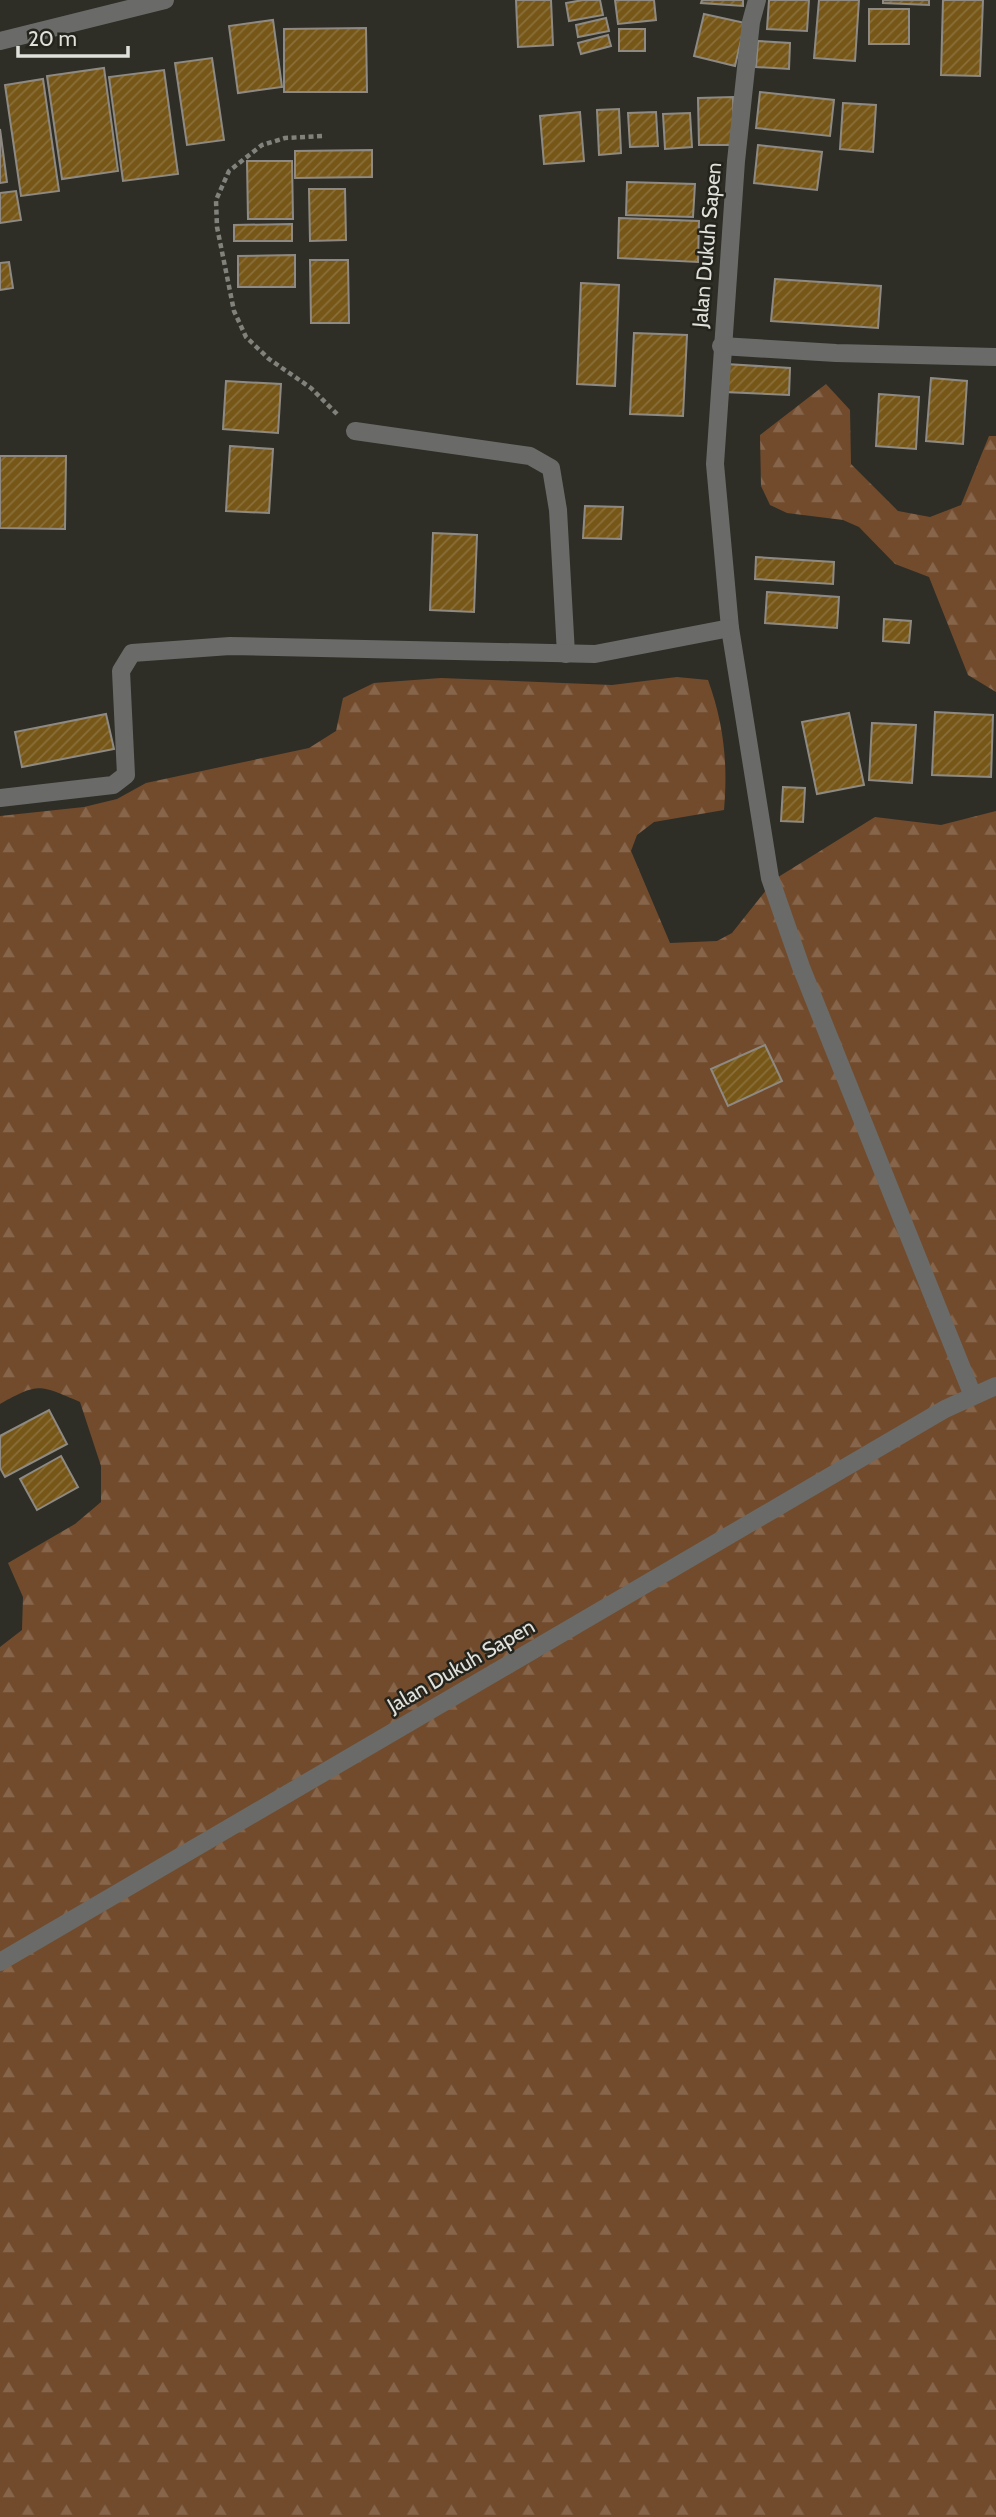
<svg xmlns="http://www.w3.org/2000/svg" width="996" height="2517" font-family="Cabin,sans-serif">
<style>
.forest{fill:url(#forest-firs)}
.building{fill:url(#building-hatch);stroke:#8e8a83;stroke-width:2}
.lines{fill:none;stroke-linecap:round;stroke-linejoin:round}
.path{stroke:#82827c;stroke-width:4.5;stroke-dasharray:5 3.5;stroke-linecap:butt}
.minor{stroke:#6a6b68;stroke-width:18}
.labels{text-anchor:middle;stroke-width:5;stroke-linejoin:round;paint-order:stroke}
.street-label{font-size:21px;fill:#e1e1dc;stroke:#24241d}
</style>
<defs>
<pattern id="forest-firs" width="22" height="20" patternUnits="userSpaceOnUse" patternTransform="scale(1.75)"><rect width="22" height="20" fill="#724b2d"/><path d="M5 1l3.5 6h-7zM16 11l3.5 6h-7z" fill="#86654b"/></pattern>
<pattern id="building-hatch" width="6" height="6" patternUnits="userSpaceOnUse" patternTransform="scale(1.75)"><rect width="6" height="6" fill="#765718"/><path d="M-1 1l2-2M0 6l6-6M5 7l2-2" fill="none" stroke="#896f39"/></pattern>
</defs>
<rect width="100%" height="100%" fill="#2e2e27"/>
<g class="forest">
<polygon points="826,384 850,410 851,464 898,511 930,517 961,505 989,436 996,436 996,692 968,675 929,577 895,564 859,527 843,520 787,513 770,505 761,486 760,435"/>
<path d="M 677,677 L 708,680 C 724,724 728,764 724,810 L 654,822 L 637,835 L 631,851 L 670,943 L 717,941 L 732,933 L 775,879 L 875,817 L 941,825 L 996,811 L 996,2517 L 0,2517 L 0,1647 L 22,1630 L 23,1597 L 8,1563 L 75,1524 L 101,1502 L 101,1466 L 80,1402 C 39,1385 40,1382 0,1404 L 0,816 L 84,807 L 117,799 L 146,783 L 309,748 L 336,731 L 343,698 L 374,683 L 441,678 L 612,685 Z"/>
</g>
<g class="building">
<polygon points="516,0 551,0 553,45 518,47"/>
<polygon points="583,0 600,0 603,15 569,21 566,3"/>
<polygon points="615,0 654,0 656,20 618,24"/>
<polygon points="702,0 743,0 743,6 701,3"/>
<polygon points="769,0 809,0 807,31 767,29"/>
<polygon points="819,0 859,0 855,61 814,58"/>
<polygon points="883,0 929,0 929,5 883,3"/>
<polygon points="943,0 983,0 980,76 941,75"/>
<rect x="869" y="9" width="40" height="35"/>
<polygon points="704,14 745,23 735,66 694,56"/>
<polygon points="606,18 609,31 578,37 576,25"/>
<polygon points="273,20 282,87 238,93 229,26"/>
<polygon points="366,28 367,92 284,92 284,29"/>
<rect x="619" y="29" width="26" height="22"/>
<polygon points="608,35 611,46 581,54 578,43"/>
<polygon points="758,41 790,43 789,69 756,67"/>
<polygon points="212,58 224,140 187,145 175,63"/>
<polygon points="104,68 118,171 62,179 47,76"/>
<polygon points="164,70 178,174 123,181 109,77"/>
<polygon points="43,79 59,191 21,196 5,85"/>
<polygon points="760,92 834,100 830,136 756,128"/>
<polygon points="733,97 734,145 699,145 698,98"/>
<polygon points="843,103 876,105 873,152 840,149"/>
<polygon points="619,109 621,153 599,155 597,110"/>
<polygon points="580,112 584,161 544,164 540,116"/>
<polygon points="656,112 658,146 630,147 628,113"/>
<polygon points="690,113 692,147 665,149 663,114"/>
<polygon points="0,129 7,182 0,183"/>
<polygon points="758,145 822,152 817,190 754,183"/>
<polygon points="372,150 372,177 295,178 295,151"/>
<polygon points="247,161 292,161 293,219 248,219"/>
<polygon points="627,182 695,184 693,217 626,215"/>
<polygon points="309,189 345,189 346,240 310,241"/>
<polygon points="16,191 21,220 0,223 0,193"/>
<polygon points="619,218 699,221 698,262 618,258"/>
<polygon points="292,224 292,241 234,241 234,225"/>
<polygon points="295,255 295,287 238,287 238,256"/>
<polygon points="310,260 348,260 349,323 311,323"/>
<polygon points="9,262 13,288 0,290 0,263"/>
<polygon points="775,279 881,286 878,328 771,321"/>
<polygon points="581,283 619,285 615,386 577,384"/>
<polygon points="634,333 687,335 683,416 630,414"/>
<polygon points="726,364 790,368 789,395 724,392"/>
<polygon points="931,378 967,381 963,444 926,441"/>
<polygon points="226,381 281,384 278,433 223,429"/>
<polygon points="879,394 919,397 916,449 876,446"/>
<polygon points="230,446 273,449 269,513 226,511"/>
<polygon points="0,456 66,456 65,529 0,528"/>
<polygon points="585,506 623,507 621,539 583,538"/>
<polygon points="433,533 477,535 474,612 430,610"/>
<polygon points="756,557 834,562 833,584 755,579"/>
<polygon points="767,592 839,597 837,628 765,623"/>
<polygon points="884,619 911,621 909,643 883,641"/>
<polygon points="935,712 993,715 991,777 932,775"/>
<polygon points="849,713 864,785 817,794 802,722"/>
<polygon points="106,714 114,749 22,767 15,732"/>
<polygon points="872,723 916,725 912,783 869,780"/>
<polygon points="783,787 805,788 803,822 781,821"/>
<polygon points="765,1045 782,1081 728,1106 711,1069"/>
<polygon points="49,1410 67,1444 5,1477 0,1468 0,1436"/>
<polygon points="61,1456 78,1487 37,1510 20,1479"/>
</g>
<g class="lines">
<polyline class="path" points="322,136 285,138 262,145 229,171 216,200 217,227 234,311 246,337 269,359 311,388 337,414"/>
<g class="minor">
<polyline points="757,0 751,22 736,161 715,464 730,628 770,878 801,967 973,1396"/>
<polyline points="0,41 165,0"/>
<polyline points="721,346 836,353 996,357"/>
<polyline points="355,431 530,456 551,468 558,510 566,654"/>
<polyline points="0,798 113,785 126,775 121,671 132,653 230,646 595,654 730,628"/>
<polyline points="0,1962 945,1409 996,1386"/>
</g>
</g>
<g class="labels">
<g class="street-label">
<text transform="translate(707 245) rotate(-85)" y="7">Jalan Dukuh Sapen</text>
<text transform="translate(461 1666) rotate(-30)" y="7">Jalan Dukuh Sapen</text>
</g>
</g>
<path d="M18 46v10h110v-10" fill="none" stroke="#e1e1dc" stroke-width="3.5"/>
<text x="28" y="46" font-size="21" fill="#e1e1dc" stroke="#24241d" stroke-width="5" paint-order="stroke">20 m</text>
</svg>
